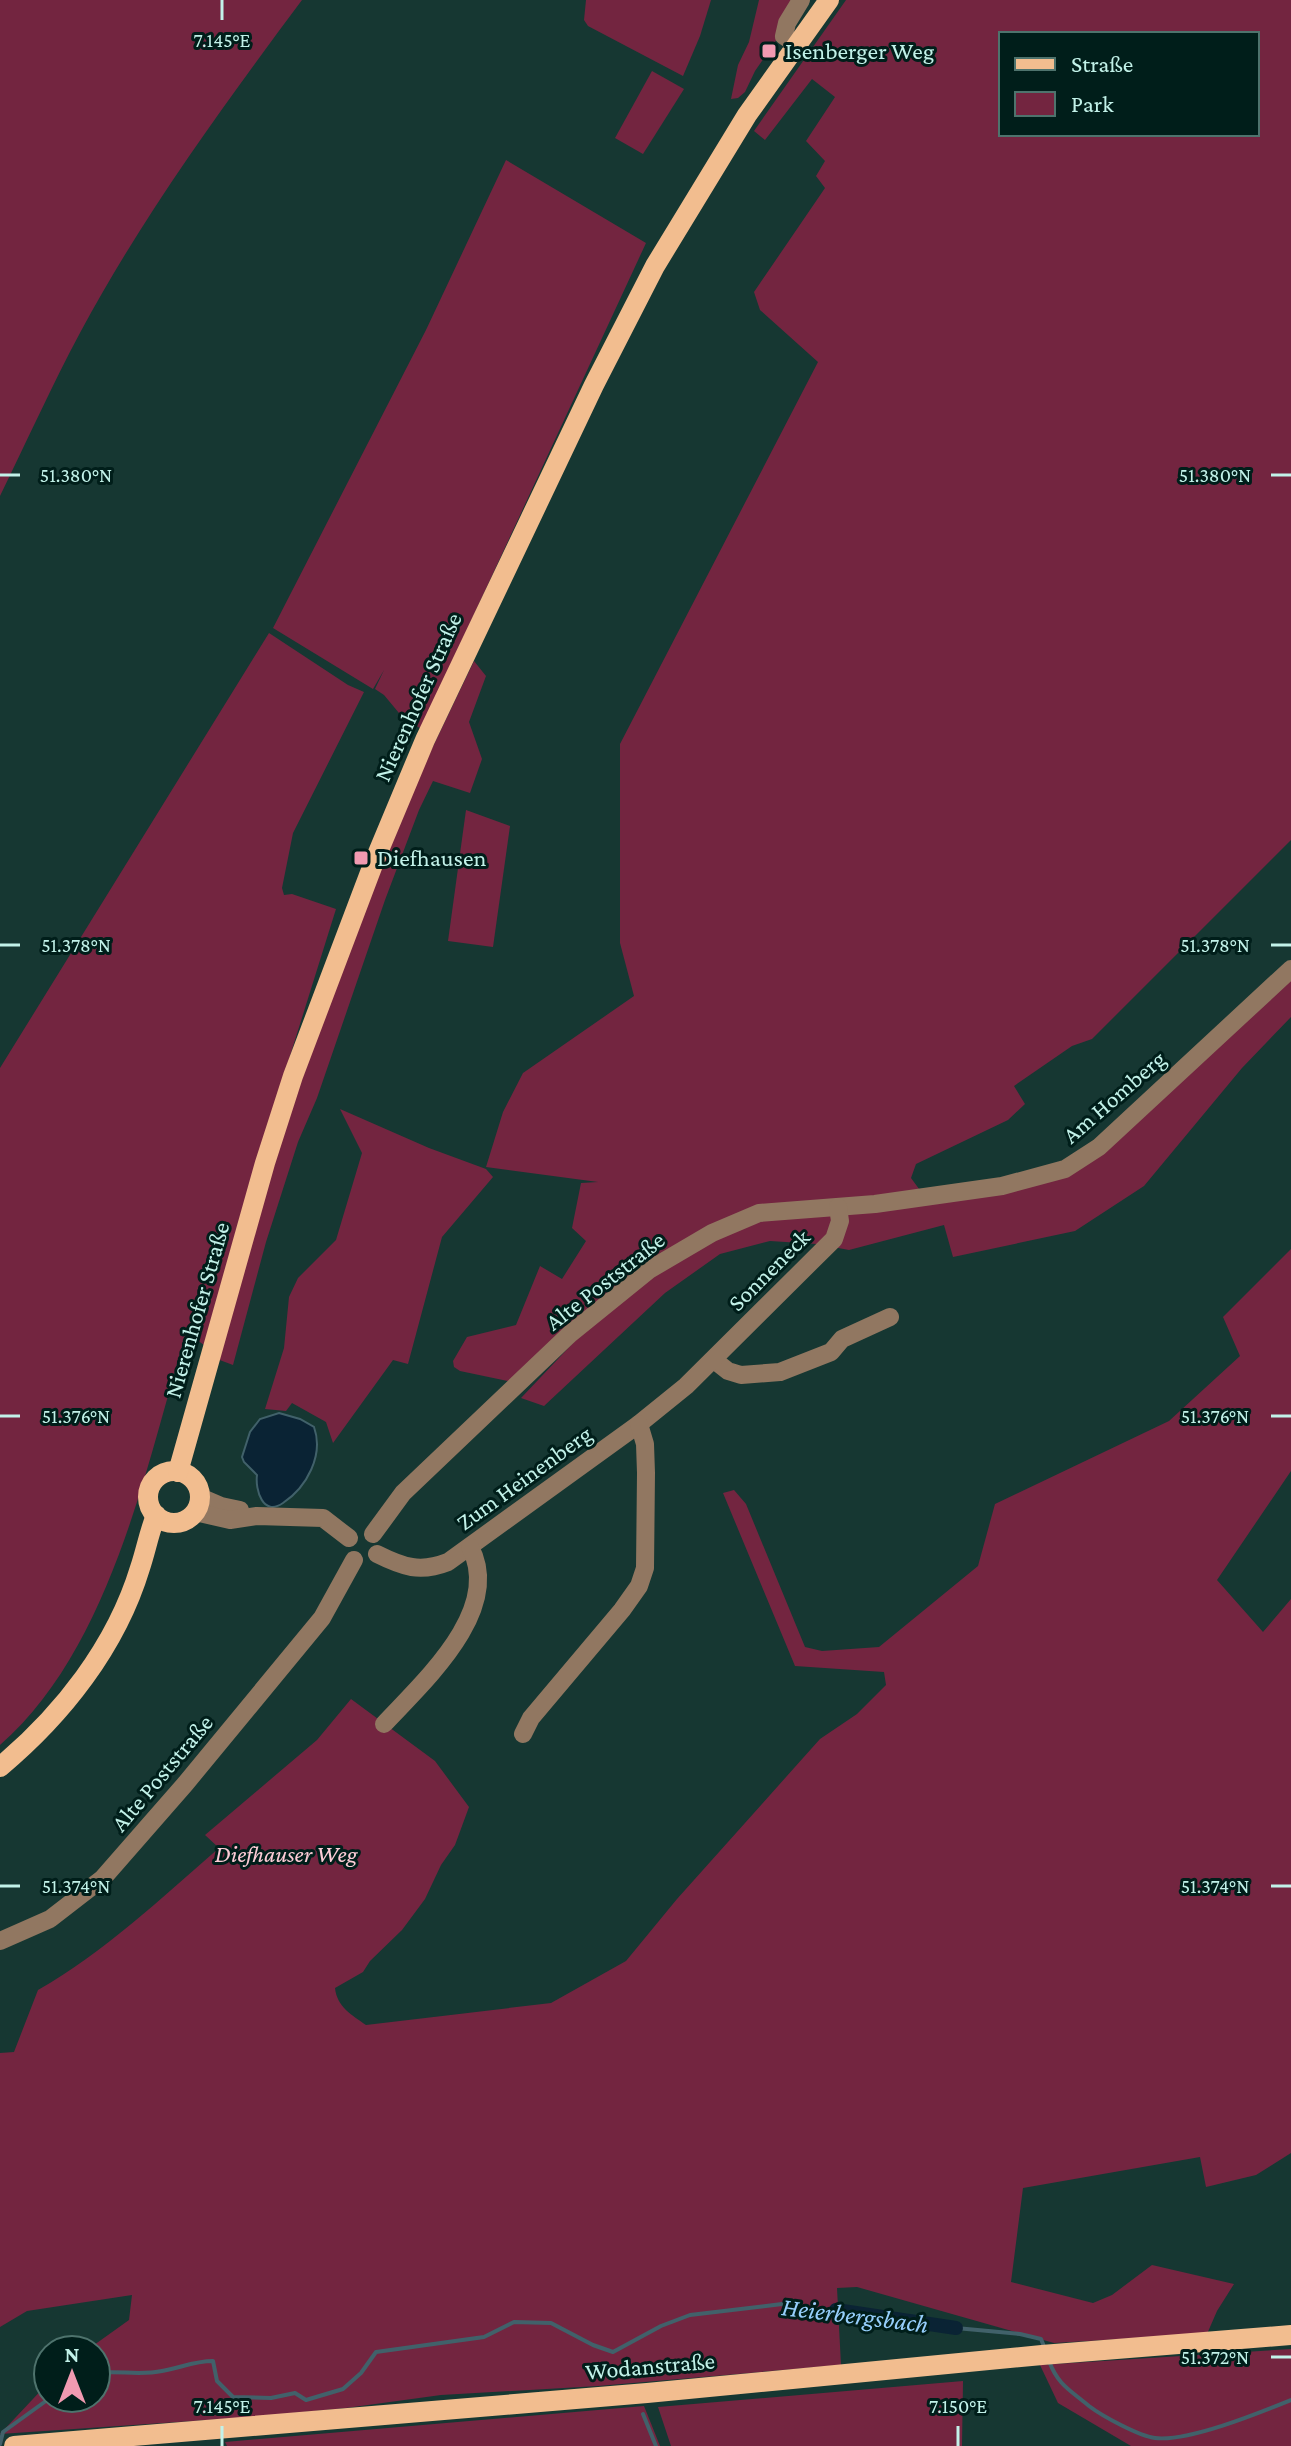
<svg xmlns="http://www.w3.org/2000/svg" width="1291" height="2446" font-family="'Crimson Pro',serif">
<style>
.green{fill:#732540;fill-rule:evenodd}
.water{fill:#0a2334;stroke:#41616a;stroke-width:2}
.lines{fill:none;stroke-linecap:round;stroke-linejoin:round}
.stream{stroke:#41616a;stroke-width:4}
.canal{stroke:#0a2334;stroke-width:14}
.minor{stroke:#917761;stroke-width:18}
.major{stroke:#f2bd8f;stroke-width:20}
.ticks{fill:none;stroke:#c2f2e9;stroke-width:3}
.poi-dot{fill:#f19ab1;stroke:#001e1a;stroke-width:3}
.labels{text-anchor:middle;stroke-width:6;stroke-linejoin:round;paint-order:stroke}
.poi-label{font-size:24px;fill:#c2f2e9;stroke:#001e1a;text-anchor:start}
.street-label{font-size:24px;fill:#c2f2e9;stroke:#001e1a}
.park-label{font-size:24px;font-style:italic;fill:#fdccd7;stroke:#001e1a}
.water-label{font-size:26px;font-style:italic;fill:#96cffc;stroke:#001e1a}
.ticks-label{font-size:20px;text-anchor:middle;fill:#c2f2e9;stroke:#001e1a;stroke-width:6;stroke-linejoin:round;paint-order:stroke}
</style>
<rect width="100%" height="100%" fill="#163732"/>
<g class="green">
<path d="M 0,0 L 302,0 C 223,106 144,214 81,331 C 52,385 27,441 0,496 Z"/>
<polygon points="586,0 711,0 700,36 683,76 588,26 584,20"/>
<polygon points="759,0 796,0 777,39 755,71 745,92 738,98 731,99 738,65 749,42"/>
<path d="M 846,0 L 1291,0 L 1291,840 L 1092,1039 L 1072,1046 L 1014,1086 L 1025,1104 L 1008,1120 L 916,1164 L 911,1178 L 922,1193 L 1066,1173 L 1291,975 L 1291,1017 L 1242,1068 L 1144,1186 L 1075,1231 L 953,1257 L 944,1225 L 849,1250 L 817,1244 L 770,1241 L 720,1254 L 665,1293 L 544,1406 L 521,1398 L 575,1341 L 709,1226 L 512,1382 L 460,1371 L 454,1367 L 453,1361 L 467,1337 L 516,1325 L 540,1266 L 562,1279 L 586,1241 L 572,1228 L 581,1183 L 598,1182 L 486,1167 L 503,1112 L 523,1073 L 634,996 L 620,943 L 620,744 L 818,362 L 760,310 L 754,292 L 825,188 L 816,176 L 825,161 L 806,141 L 835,97 L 812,79 L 765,140 L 754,131 ZM 1001,34 L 1257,34 L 1257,134 L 1001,134 Z"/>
<polygon points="652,71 684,89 643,154 615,138"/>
<polygon points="506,160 646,243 421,729 399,713 384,695 375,689 384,670 373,689 273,628 426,330"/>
<path d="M 269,633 L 348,685 L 364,692 L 293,833 L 282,888 L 284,895 L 292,894 L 336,909 L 244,1203 L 204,1345 L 186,1332 C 146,1468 110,1649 0,1745 L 0,1068 Z"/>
<polygon points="474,661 486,676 469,722 482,759 470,793 433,781 419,810 385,900 317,1098 298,1142 266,1242 233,1365 217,1359 283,1130 374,885 425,763"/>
<polygon points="466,810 510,826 493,947 448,941"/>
<polygon points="340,1109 429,1148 486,1169 493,1177 442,1237 408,1364 393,1360 333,1443 326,1422 292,1403 286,1411 265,1409 284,1348 289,1297 298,1278 336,1240 362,1153"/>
<path d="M 1291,1249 L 1291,1471 L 1217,1580 L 1263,1632 L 1291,1599 L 1291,2153 L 1256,2175 L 1206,2187 L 1200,2157 L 1023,2188 L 1011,2282 L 1093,2303 L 1112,2295 L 1152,2265 L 1234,2284 L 1217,2311 L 1207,2334 L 1054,2343 L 857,2287 L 837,2288 L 841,2365 L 598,2386 L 441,2395 L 346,2408 L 252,2417 L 0,2434 L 48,2383 L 48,2398 L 96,2398 L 96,2350 L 87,2350 L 129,2320 L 132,2295 L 27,2311 L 0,2327 L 0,2053 L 14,2052 L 38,1990 C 105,1952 161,1898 219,1848 L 205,1835 L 317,1740 L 351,1699 L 435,1761 L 469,1807 L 455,1845 L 441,1865 L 425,1899 L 402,1930 L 370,1961 L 363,1972 L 335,1988 C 337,2007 352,2015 366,2025 L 551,2003 L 626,1961 L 677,1899 L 820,1739 L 857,1714 L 886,1685 L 884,1672 L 795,1666 L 723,1493 L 734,1490 L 746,1504 L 805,1647 L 822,1651 L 879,1647 L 978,1566 L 995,1504 L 1169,1421 L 1240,1356 L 1223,1317 Z"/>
<polygon points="1291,2349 1291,2446 1131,2446 1058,2403 1040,2365"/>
<polygon points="963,2381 962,2446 671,2446 658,2407"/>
<polygon points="644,2406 660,2446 227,2446 225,2442"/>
</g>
<path class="water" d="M 279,1413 L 300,1419 L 314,1427 C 324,1455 307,1487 283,1503 C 263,1517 255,1490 257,1475 L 244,1462 L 242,1457 L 250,1432 L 260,1419 Z"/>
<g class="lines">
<g class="stream">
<polyline points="956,2328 1020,2334 1041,2339 1045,2349"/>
<path d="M 1049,2361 C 1058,2385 1070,2390 1089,2406 C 1102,2416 1139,2436 1155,2438 C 1188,2442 1259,2413 1291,2400"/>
<path d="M 96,2373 C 118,2370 139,2376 162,2371 C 180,2368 194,2361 213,2361 L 217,2381 L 233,2397 L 271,2398 L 295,2393 L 306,2400 L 343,2389 L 361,2373 L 376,2352 L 484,2337 L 514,2322 L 551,2323 L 593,2345 L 613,2352 L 661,2326 L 690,2315 L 782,2304 L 818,2311 L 836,2310"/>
<polyline points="643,2414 656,2446"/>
<polyline points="0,2444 3,2432 50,2398"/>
</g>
<polyline class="canal" points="836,2310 956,2328"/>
<g class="minor">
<polyline points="796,44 784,36 787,23 801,0"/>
<polyline points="714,1360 728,1371 741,1375 780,1372 831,1352 842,1339 890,1317"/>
<polyline points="200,1497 221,1506 240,1510"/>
<polyline points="195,1512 230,1520 257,1516 323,1518 349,1538"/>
<polyline points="373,1534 403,1493 570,1334 649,1270 712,1233 759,1213 875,1204 1002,1186 1065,1169 1099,1147 1291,969"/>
<path d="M 377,1554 C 403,1567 420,1573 448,1562 L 639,1424 L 686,1386 L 834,1239 L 840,1221 L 838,1207"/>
<path d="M 384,1724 C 423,1682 504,1610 470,1547"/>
<polyline points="523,1734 531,1718 622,1610 639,1586 645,1568 646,1473 645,1444 639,1424"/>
<polyline points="0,1941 50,1919 103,1878 186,1783 322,1618 354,1560"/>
</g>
<g class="major">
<circle cx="174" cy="1497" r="26"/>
<polyline points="178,1472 265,1163 293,1076 374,862 425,740 594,385 655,266 747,115 829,0"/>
<path d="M 0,1767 C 62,1715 116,1647 140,1568 C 146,1550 149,1533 156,1515"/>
<polyline points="14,2446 647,2393 1042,2355 1291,2335"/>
</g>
</g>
<path class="ticks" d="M 222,0 L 222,20M 0,475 L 20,475M 1271,475 L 1291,475M 0,945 L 20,945M 1271,945 L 1291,945M 0,1416 L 20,1416M 1271,1416 L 1291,1416M 0,1886 L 20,1886M 1271,1886 L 1291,1886M 1271,2357 L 1291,2357M 222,2426 L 222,2446M 958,2426 L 958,2446"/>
<g class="poi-dot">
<rect x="761" y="43" width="16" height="16" rx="4"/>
<rect x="353" y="850" width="16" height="16" rx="4"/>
</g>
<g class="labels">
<g class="poi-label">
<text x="785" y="59">Isenberger Weg</text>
<text x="377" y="866">Diefhausen</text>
</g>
<g class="street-label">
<text transform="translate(418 697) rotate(-66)" y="8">Nierenhofer Straße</text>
<text transform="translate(1114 1097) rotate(-41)" y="8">Am Homberg</text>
<text transform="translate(769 1270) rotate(-45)" y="8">Sonneneck</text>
<text transform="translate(605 1281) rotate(-38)" y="8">Alte Poststraße</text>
<text transform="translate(197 1310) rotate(-74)" y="8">Nierenhofer Straße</text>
<text transform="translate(524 1478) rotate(-36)" y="8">Zum Heinenberg</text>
<text transform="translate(162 1773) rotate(-50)" y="8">Alte Poststraße</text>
<text transform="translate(650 2366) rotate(-5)" y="8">Wodanstraße</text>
</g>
<g class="park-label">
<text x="286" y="1862">Diefhauser Weg</text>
</g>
<g class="water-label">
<text transform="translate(855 2315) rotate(7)" y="9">Heierbergsbach</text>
</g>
</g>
<g class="ticks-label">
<text x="222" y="47">7.145°E</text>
<text x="76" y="482">51.380°N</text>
<text x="1215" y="482">51.380°N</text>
<text x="76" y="952">51.378°N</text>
<text x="1215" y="952">51.378°N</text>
<text x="76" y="1423">51.376°N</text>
<text x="1215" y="1423">51.376°N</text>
<text x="76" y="1893">51.374°N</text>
<text x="1215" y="1893">51.374°N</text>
<text x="1215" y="2364">51.372°N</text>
<text x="222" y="2413">7.145°E</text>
<text x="958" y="2413">7.150°E</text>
</g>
<rect x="999" y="32" width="260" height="104" fill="#001e1a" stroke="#4e736d" stroke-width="2"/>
<rect x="1015" y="58" width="40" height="12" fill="#f2bd8f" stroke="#4e736d" stroke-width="2"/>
<text x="1071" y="72" font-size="24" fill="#c2f2e9">Straße</text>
<rect x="1015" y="92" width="40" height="24" fill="#732540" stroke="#4e736d" stroke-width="2"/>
<text x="1071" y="112" font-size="24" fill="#c2f2e9">Park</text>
<g transform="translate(72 2374)"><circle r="38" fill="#001e1a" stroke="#4e736d" stroke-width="2"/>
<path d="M0-6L14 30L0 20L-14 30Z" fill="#f19ab1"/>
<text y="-12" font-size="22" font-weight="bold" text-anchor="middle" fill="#c2f2e9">N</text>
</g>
</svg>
